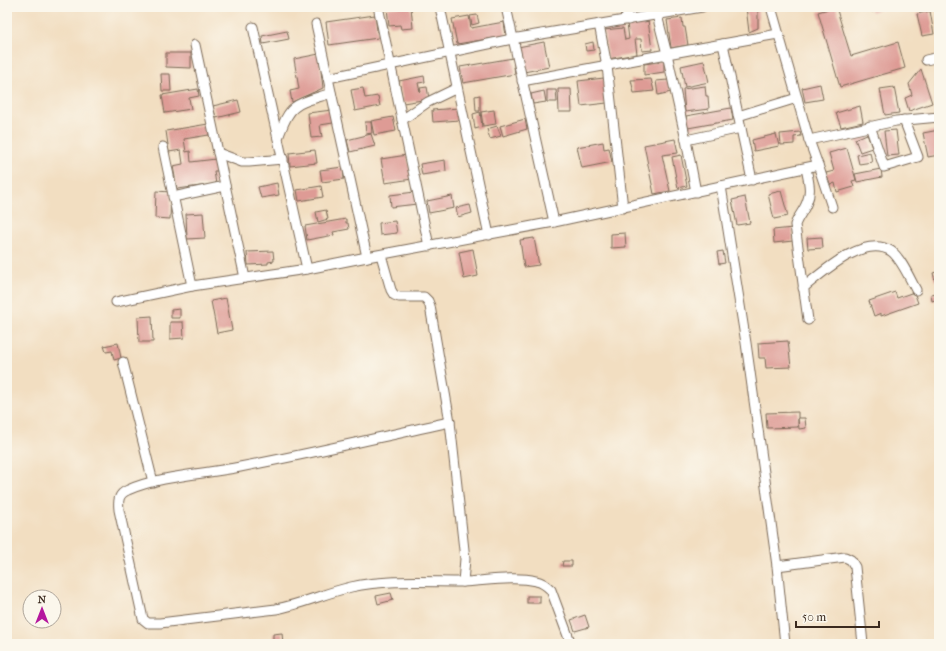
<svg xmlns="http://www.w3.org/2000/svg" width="946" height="651" font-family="'IM FELL French Canon',serif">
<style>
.building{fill:#de9b95}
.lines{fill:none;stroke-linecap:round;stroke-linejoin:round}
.street-casing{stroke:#7b6957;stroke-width:11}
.street{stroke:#fff;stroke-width:9}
</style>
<rect width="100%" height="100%" fill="#fbf7ec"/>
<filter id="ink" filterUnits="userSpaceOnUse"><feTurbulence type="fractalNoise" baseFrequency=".025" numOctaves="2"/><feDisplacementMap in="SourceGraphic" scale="8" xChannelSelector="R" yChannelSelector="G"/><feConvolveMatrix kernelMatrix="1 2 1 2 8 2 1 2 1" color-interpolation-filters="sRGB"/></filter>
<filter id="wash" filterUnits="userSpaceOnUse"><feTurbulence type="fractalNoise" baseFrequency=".012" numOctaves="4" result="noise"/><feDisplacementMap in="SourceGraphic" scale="16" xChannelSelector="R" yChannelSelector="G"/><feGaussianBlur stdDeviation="0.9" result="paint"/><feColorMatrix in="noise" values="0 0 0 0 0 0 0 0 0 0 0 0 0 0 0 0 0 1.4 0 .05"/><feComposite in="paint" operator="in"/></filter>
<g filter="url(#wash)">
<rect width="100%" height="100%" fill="#f2dec1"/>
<g id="blocks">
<g class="building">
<polygon points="398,7 411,7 413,28 401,29 400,25 389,26 387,8"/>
<polygon points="746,7 758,7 758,28 749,32"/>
<polygon points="835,7 836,7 851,56 898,42 905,68 840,87 818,12"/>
<polygon points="870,7 886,7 872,12"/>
<polygon points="930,11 934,34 922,36 917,14"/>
<polygon points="375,15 378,38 329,45 326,22"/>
<polygon points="477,15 479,23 472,25 470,16"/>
<polygon points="469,16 471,28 504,22 506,36 457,44 452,19"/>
<polygon points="682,18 683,27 685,27 688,45 671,48 667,20"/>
<polygon points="648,20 652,50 642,51 641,39 635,39 637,54 608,59 604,30 623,28 625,40 629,39 627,23"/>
<polygon points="287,31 289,39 263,44 262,36"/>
<polygon points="544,42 549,67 524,72 518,47"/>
<polygon points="593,42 594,50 586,51 585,44"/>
<polygon points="166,53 191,53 191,68 166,67"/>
<polygon points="319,54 323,88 292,102 290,91 299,89 294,59"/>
<polygon points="513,58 515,74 463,83 460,67"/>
<polygon points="664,61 664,72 644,75 644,64"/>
<polygon points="704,61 709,82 685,87 681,66"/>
<polygon points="921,69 932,103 909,111 905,98 912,95 909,84"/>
<polygon points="161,74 170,74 171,91 162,91"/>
<polygon points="424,76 425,82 418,83 420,92 421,92 420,88 427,87 429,99 403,103 399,81"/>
<polygon points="604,78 607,103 581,106 578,81"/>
<polygon points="651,79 654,91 634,93 631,80"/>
<polygon points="668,80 671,92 658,95 656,81"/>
<polygon points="820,84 823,99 805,102 802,88"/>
<polygon points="705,86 706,96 708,96 709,109 685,112 683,89"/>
<polygon points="894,87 899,113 885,115 880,89"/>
<polygon points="363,88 365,98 378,96 380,106 355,111 351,90"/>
<polygon points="198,89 199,96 189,98 191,109 165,113 162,95"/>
<polygon points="558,89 571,89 572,112 559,112"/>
<polygon points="547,90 556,90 557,102 547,102"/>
<polygon points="544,91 546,102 533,104 531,94"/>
<polygon points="480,95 480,111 476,111 475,96"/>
<polygon points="238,100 241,112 216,118 213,106"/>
<polygon points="860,106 863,122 841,127 836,113"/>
<polygon points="459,108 460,120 433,122 432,110"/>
<polygon points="731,108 733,120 688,128 686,116"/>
<polygon points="332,110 333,123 320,125 322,137 311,138 308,113"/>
<polygon points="494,110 496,124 483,126 481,112"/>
<polygon points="480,112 482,127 475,129 473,114"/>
<polygon points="393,117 396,131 374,135 371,121"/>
<polygon points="525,119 527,129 503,136 500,126"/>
<polygon points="365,122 371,122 372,133 366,134"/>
<polygon points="208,124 209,135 184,139 186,152 190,151 191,162 216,159 217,171 214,171 216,184 177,189 173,166 183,164 181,150 169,152 166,131"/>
<polygon points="497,126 501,136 490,139 487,129"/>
<polygon points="896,130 899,155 887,156 884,131"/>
<polygon points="939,130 939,155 928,157 923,133"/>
<polygon points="800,132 801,136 794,137 794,144 781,145 780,134"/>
<polygon points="371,134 375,146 350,152 347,140"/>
<polygon points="776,134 779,146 754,151 752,140"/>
<polygon points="867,134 872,148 860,152 855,139"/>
<polygon points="675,139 678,153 662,155 670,191 654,194 644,145"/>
<polygon points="603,142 604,149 609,148 612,162 582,168 577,147"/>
<polygon points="847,148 856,180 852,181 854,187 837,192 835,183 830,185 826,173 834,171 829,153"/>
<polygon points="315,150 317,163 290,166 289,153"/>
<polygon points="870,152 872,162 859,164 857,155"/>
<polygon points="407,155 412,179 385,183 381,159"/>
<polygon points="681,155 687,186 678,188 672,157"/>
<polygon points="445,160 446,171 422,175 420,164"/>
<polygon points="343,167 344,179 322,182 320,170"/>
<polygon points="881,169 882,177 857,182 855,174"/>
<polygon points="277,183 279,195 261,198 258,187"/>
<polygon points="321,186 323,197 299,201 297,190"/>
<polygon points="156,191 171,192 170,219 155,218"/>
<polygon points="781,191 788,216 774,219 768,194"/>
<polygon points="415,192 417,204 391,207 390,195"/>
<polygon points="452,196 454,208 429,213 427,201"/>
<polygon points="745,197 750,223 737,225 732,200"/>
<polygon points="470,205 472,213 458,217 456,208"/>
<polygon points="326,210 328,219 318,222 316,212"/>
<polygon points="203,213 205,238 187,239 186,214"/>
<polygon points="346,219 346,223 348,223 349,229 333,232 334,235 307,240 305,226"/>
<polygon points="395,221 397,233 380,235 379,223"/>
<polygon points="793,228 793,241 774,243 773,230"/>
<polygon points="625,233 626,247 611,248 611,234"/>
<polygon points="822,237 823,248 808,249 807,238"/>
<polygon points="534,238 539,265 524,267 520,240"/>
<polygon points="473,249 478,276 464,279 459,252"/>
<polygon points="273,251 274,261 268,262 268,264 248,265 247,252"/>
<polygon points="723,251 725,263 719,264 717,252"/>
<polygon points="939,271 939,279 935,281 933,273"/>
<polygon points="895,292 897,298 914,292 918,303 881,316 881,313 874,316 869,301"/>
<polygon points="937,293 938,299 932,301 931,294"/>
<polygon points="226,298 232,330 217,333 211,301"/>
<polygon points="180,309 180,318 171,318 171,310"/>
<polygon points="152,316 153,342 139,342 138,317"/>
<polygon points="170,322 183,322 184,338 170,339"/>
<polygon points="788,341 791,367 766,368 765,358 759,358 758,343"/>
<polygon points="118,343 121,358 114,360 112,351 106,352 104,346"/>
<polygon points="798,412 798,427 767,428 766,413"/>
<polygon points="798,418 805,418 806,428 799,429"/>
<polygon points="563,561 572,561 572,566 562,566"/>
<polygon points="391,593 393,600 378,604 376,596"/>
<rect x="527" y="596" width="13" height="7"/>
<polygon points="585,615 589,627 575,631 571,620"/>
<polygon points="282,633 283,644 273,644 273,634"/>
</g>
</g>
</g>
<g filter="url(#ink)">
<use href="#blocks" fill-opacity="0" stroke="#7b6957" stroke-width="1"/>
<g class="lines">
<defs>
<g id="street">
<polyline points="440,7 489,235"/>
<polyline points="506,7 554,222"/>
<polyline points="625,7 628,20"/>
<polyline points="702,7 512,39 328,78 367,257 554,222 818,165 809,140"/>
<polyline points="771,7 809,140 896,121 939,117"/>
<polyline points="379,11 429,246"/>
<polyline points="657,15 667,54 778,34"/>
<polyline points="316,24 328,78"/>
<polyline points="599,24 607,66 623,208"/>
<polyline points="253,27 307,269 367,257"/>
<polyline points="723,44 752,180"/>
<polyline points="195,45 245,278"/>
<polyline points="926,60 939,57"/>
<polyline points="522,81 667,54 686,140 696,192"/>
<polyline points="738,116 797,98"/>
<polyline points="402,120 428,102 457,88"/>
<polyline points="870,126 884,167 918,157 904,120"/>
<path d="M 278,138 C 282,128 286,113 295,107 C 303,100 321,97 331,93"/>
<polyline points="686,140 741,128"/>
<polyline points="163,147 192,286"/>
<polyline points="218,153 242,162 249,162 283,159"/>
<polyline points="818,165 832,207"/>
<path d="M 806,168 C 808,179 812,191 807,202 C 804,211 798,216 795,225 L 808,320"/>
<polyline points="721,186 746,343 777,566 785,644"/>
<polyline points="173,197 225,186"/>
<polyline points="381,255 391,290 394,295 399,297 424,297 428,301 430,306 450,422 465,559 463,582"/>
<path d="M 803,288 C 823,272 864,234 891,251 C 901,258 910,279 916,290"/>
<polyline points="116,302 192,286 307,269"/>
<polyline points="123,362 153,482"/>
<path d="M 450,422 C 380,437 310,454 240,467 C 205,474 159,476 128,490 C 118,494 118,501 119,510 L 143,619 L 148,623 L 160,623 L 276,609 C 302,604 325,593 351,587 C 388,579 426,582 463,582 C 485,581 516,576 536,581 C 542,582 546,585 551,590 L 571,644"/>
<polyline points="777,566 845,557 851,560 855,567 863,644"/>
</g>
</defs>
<use href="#street" class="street-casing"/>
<use href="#street" class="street"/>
</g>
</g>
<rect width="946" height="651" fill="none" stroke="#fbf7ec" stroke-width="24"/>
<g transform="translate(42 609)"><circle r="19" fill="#fbf7ec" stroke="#aea59a"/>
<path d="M0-3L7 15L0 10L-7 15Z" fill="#b5179e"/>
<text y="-6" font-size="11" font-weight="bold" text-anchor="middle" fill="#3b2a1e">N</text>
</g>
<path d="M796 621v6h83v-6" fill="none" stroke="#3b2a1e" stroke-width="2"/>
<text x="802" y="621" font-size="12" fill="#3b2a1e" stroke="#fbf7ec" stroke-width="3" paint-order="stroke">50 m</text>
</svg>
